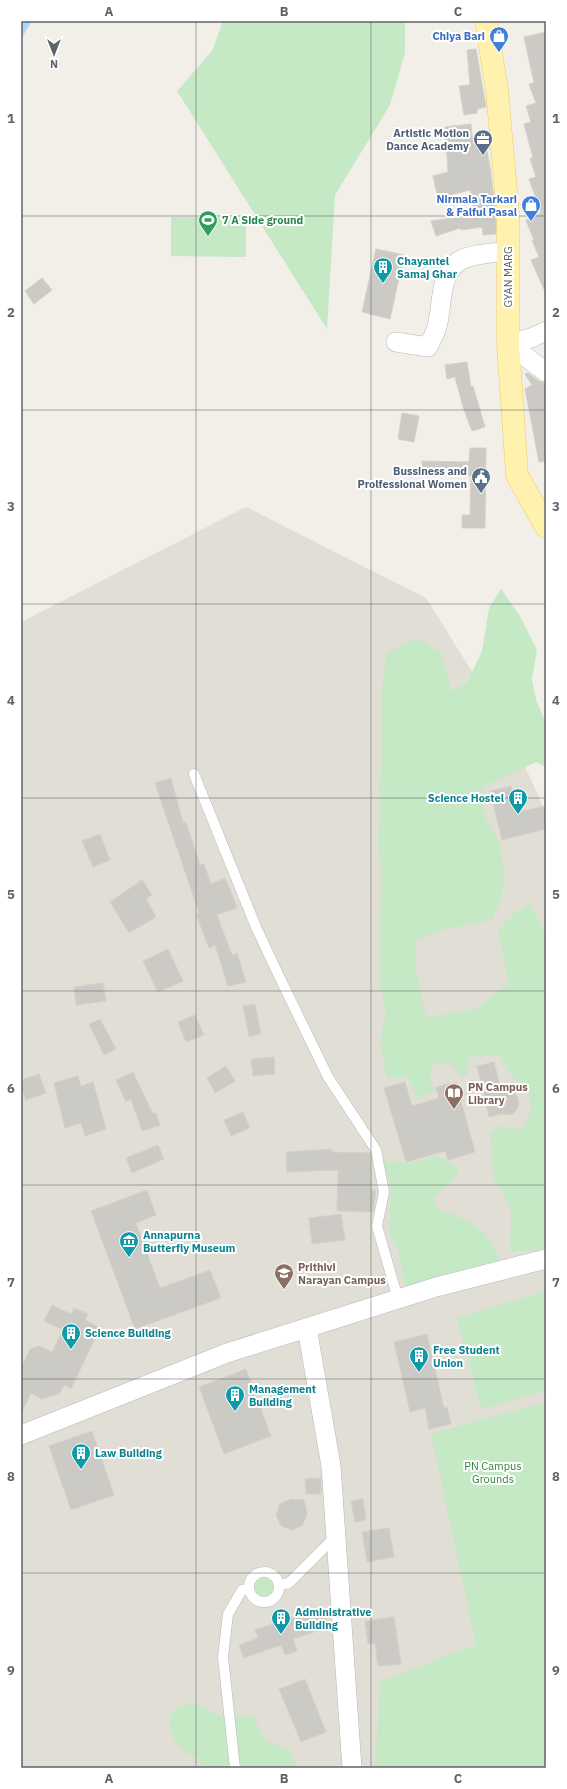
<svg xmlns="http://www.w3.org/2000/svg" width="567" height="1789" font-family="'IBM Plex Sans',sans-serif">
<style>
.education{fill:#e1ded6}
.green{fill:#c5e8c5}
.water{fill:#aadaff}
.building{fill:#cccac5;stroke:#d6d1c6}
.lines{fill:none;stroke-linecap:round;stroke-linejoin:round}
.lane-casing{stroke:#b5b8bc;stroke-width:11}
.street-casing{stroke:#b5b8bc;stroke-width:20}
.primary-casing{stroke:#f2c960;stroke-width:23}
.lane{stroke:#fff;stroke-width:10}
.street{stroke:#fff;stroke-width:19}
.primary{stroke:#fff2af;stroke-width:22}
.grid{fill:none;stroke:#5f6368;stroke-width:1;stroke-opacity:0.55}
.labels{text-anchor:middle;stroke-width:4;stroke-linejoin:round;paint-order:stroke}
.shop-label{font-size:11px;font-weight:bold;fill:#366cbe;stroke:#fff;text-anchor:end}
.service-label{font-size:11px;font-weight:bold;fill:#4e5e75;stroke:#fff;text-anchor:end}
.leisure-label{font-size:11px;font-weight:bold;fill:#27864d;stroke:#fff;text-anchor:start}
.culture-label{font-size:11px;font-weight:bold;fill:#0d838f;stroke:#fff;text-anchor:start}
.street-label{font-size:11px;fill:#5f6368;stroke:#fff}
.education-label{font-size:11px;font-weight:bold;fill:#785e54;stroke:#fff;text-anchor:start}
.park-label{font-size:11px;fill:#348238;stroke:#fff}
.neatline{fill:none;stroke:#5f6368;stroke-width:1.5}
.grid-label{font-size:13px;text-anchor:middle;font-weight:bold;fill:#5f6368}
</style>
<rect width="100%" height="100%" fill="#f1efe8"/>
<polygon class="education" points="246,507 426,598 509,731 546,813 546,1768 21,1768 21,622"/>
<g class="green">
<polygon points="223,21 405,21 405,53 390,105 335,195 327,329 177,91 212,51"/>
<polygon points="171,217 246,218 246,257 171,256"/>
<polygon points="501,589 520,616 537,650 532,679 536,700 546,723 546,767 536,762 482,787 484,815 499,842 505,874 500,902 492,920 440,930 416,940 415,966 426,1017 476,1009 509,984 498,930 518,910 530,903 544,930 546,939 546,1247 536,1250 510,1252 511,1207 493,1177 491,1135 498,1126 523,1129 531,1111 529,1090 513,1077 499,1055 467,1057 468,1076 461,1076 449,1062 431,1066 430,1080 437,1090 418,1099 407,1077 387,1078 380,1042 386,1013 380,986 381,868 378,845 380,808 379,786 382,767 381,702 386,653 417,638 441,653 451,691 467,683 482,651 489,608"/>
<path d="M 436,1156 L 452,1163 L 459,1172 L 434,1199 L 436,1208 C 471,1221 488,1226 501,1263 L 406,1291 L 400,1256 L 389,1232 L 391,1191 L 383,1160 L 410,1163 Z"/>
<polygon points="546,1291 546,1391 481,1409 457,1318"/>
<polygon points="546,1402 546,1768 375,1768 380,1682 476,1644 431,1434"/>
<circle cx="264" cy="1587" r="11"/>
<path d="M 188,1704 C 206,1702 207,1713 223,1716 C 234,1718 243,1712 254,1718 L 266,1741 L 290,1750 L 297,1768 L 203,1768 C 198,1756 187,1755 179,1745 C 171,1737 164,1717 176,1709 C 179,1707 184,1706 188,1704 Z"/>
</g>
<polygon class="water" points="21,21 32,21 21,39"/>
<g class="building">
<polygon points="546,32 546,294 531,260 539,257 532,240 534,240 526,220 541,213 529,179 536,177 530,158 533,158 524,124 531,122 526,106 536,103 529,84 534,83 524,37"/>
<polygon points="476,49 486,107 477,109 477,113 464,115 459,86 470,85 467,50"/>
<polygon points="471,124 473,144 485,141 490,166 496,215 496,234 483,235 482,227 461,230 460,228 436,236 431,221 474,215 470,190 438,198 433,176 448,172 445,127"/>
<polygon points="376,249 404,255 390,319 362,312"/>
<polygon points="42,278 52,290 34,304 25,291"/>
<polygon points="467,362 471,387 473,386 485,427 472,431 463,407 455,377 447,379 445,365"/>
<polygon points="528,373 539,381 546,383 546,461 539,462 525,389 532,385 525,374"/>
<polygon points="402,413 419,416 414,442 398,439"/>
<polygon points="470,448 486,448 485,528 462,528 462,515 470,515 471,476 423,474 422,461 469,462"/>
<polygon points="171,778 183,823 186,822 200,865 204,864 211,884 225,878 230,889 237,908 217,915 232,955 237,953 246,982 228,986 215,945 209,948 196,914 199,913 155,783"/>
<polygon points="511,786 518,812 546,806 546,829 502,840 490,791"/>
<polygon points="100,834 110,860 93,867 82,841"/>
<polygon points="142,880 152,895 146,899 156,917 129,933 110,902"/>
<polygon points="168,949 183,981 158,992 143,961"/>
<polygon points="103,983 106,1001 76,1005 74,987"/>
<polygon points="255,1004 261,1034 249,1037 243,1006"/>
<polygon points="195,1015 204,1035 186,1042 178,1022"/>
<polygon points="100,1019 116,1049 104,1055 89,1024"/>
<polygon points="274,1057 275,1074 253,1076 251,1059"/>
<polygon points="494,1062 501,1089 513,1092 517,1096 519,1102 518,1108 515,1112 510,1115 502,1114 489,1117 477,1066"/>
<polygon points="226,1066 235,1081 215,1093 207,1078"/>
<polygon points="133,1072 153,1114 156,1113 160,1125 142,1131 131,1099 126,1102 116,1080"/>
<polygon points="39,1074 46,1093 26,1100 21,1086 21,1080"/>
<polygon points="78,1076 81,1086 93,1082 106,1129 85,1136 81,1123 65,1128 54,1083"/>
<polygon points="405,1082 412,1106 439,1098 436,1087 456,1082 475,1152 448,1160 445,1151 406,1162 384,1088"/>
<polygon points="243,1112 250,1128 231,1136 224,1120"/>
<polygon points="158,1145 164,1159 132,1173 126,1158"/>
<polygon points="331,1149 332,1152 370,1153 371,1190 376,1190 373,1212 337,1211 338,1170 287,1172 286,1152"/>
<polygon points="147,1190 156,1215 136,1223 160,1288 210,1270 221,1298 135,1329 91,1211"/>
<polygon points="341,1214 345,1240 312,1244 309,1218"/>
<polygon points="52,1305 71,1314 74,1308 88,1314 85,1320 100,1328 71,1389 64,1385 59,1394 42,1399 31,1393 21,1414 21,1368 30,1349 39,1346 52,1352 63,1330 44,1321"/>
<polygon points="427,1334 444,1408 447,1407 451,1424 429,1429 425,1408 410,1412 394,1342"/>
<polygon points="246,1369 271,1436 224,1454 199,1387"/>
<polygon points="92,1431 114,1495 71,1510 49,1446"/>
<polygon points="321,1478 321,1494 306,1494 305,1479"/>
<polygon points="291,1499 304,1500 307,1513 303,1525 292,1530 281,1526 276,1515 280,1504"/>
<polygon points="363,1499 366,1520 355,1522 351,1501"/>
<polygon points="389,1528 394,1557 367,1562 362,1532"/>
<polygon points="322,1607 329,1627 293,1639 297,1651 285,1655 281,1645 244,1658 239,1645 258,1638 255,1630"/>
<polygon points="394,1617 401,1664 378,1666 375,1643 368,1644 365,1621"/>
<polygon points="305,1679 326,1732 301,1742 279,1689"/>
</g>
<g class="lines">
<defs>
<g id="lane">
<polyline points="194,774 256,927 278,974 328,1077 376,1150 384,1192 377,1226 398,1299"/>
<circle cx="264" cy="1587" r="15"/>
<polyline points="280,1585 289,1583 336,1536"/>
<polyline points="235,1768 223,1657 228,1614 242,1590 249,1589"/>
</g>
<g id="street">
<path d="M 396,342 L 428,347 C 431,340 435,334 437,327 C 443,306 438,276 459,261 C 470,254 494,253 507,251"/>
<polyline points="508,344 546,372"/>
<polyline points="508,344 531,338 546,331"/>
<polyline points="307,1328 331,1466 352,1768"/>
<polyline points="21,1435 227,1353 436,1287 546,1259"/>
</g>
<polyline id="primary" points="486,21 497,90 508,214 508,344 517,475 546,527"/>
</defs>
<use href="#lane" class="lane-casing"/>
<use href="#street" class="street-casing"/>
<use href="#primary" class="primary-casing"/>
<use href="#lane" class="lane"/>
<use href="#street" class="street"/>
<use href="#primary" class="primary"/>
</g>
<path class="grid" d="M 196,21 L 196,1768M 371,21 L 371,1768M 21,216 L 546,216M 21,410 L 546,410M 21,604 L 546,604M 21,798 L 546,798M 21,991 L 546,991M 21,1185 L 546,1185M 21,1379 L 546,1379M 21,1573 L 546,1573"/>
<defs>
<symbol id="shop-pin" viewBox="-11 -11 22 30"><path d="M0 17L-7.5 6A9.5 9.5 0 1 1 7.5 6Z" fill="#3f7fe0" stroke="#fff"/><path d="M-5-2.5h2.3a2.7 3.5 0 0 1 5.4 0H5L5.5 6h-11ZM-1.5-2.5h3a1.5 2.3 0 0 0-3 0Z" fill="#fff"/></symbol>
<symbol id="office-pin" viewBox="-11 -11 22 30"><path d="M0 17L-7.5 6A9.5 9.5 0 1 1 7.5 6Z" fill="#5c6f8a" stroke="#fff"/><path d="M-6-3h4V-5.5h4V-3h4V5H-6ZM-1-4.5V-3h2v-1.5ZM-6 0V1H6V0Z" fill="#fff"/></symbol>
<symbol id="stadium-pin" viewBox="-11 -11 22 30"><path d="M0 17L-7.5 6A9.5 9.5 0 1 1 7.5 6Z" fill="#2e9e5b" stroke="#fff"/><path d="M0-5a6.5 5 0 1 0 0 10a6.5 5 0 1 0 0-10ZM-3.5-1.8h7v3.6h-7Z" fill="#fff"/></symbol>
<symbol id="building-pin" viewBox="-11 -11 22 30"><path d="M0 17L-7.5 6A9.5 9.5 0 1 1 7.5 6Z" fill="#0f9aa8" stroke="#fff"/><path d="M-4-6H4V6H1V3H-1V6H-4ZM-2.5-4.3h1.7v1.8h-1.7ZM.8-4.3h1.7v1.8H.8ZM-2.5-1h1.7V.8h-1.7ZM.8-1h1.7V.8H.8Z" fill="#fff"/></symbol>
<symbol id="civic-pin" viewBox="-11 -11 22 30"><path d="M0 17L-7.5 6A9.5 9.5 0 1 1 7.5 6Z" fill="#5c6f8a" stroke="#fff"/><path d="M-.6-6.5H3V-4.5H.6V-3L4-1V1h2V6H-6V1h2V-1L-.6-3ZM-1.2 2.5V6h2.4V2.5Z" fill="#fff"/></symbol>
<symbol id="library-pin" viewBox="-11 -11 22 30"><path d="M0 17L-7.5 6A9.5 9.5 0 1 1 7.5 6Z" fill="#8d6e63" stroke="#fff"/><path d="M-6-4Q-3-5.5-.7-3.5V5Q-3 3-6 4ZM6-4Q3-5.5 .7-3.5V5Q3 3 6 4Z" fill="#fff"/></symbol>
<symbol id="museum-pin" viewBox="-11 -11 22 30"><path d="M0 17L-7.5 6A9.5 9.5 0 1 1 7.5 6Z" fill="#0f9aa8" stroke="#fff"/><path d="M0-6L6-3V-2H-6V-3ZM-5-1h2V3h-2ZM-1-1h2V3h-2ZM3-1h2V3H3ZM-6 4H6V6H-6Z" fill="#fff"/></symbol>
<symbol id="university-pin" viewBox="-11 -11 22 30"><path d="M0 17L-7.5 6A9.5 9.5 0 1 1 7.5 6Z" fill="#8d6e63" stroke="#fff"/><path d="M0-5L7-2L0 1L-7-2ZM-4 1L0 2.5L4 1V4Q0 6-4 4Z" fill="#fff"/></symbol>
</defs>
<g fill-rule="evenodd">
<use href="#shop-pin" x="488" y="25" width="22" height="30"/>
<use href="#office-pin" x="472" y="128" width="22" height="30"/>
<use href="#shop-pin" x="520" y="194" width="22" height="30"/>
<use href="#stadium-pin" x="197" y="209" width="22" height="30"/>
<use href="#building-pin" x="372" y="256" width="22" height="30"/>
<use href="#civic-pin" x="470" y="466" width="22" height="30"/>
<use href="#building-pin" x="507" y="787" width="22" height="30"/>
<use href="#library-pin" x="443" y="1082" width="22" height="30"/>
<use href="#museum-pin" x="118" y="1230" width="22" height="30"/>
<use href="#university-pin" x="273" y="1262" width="22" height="30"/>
<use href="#building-pin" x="60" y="1322" width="22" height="30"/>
<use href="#building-pin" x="408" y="1345" width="22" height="30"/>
<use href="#building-pin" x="224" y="1384" width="22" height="30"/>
<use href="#building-pin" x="70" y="1442" width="22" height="30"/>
<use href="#building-pin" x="270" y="1607" width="22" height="30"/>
</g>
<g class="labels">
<g class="shop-label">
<text x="485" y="40">Chiya Bari</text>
<text x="517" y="203">Nirmala Tarkari<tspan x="517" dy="13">&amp; Falful Pasal</tspan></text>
</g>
<g class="service-label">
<text x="469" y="137">Artistic Motion<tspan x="469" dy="13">Dance Academy</tspan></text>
<text x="467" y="475">Bussiness and<tspan x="467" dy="13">Prolfessional Women</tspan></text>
</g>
<g class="leisure-label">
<text x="222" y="224">7 A Side ground</text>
</g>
<g class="culture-label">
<text x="397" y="265">Chayantel<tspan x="397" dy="13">Samaj Ghar</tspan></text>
<text x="504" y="802" text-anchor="end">Science Hostel</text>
<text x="143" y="1239">Annapurna<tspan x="143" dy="13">Butterfly Museum</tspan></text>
<text x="85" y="1337">Science Building</text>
<text x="433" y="1354">Free Student<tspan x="433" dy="13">Union</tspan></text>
<text x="249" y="1393">Management<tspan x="249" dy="13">Building</tspan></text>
<text x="95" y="1457">Law Building</text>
<text x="295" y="1616">Administrative<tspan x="295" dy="13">Building</tspan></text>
</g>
<g class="street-label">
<text transform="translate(508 277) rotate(-90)" y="4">GYAN MARG</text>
</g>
<g class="education-label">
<text x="468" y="1091">PN Campus<tspan x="468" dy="13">Library</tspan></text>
<text x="298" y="1271">Prithivi<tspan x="298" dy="13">Narayan Campus</tspan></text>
</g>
<g class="park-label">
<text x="493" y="1470">PN Campus<tspan x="493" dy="13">Grounds</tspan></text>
</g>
</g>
<rect width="567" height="1789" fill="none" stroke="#ffffff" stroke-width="44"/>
<g transform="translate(54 54) rotate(180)" stroke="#ffffff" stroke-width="3" paint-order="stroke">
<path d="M0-3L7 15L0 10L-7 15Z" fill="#5f6368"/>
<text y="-6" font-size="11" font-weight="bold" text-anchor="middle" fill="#5f6368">N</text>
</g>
<rect x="22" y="22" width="523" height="1745" class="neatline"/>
<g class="grid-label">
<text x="109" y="16">A</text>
<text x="284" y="16">B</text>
<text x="458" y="16">C</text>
<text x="11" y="123">1</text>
<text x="556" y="123">1</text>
<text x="11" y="317">2</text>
<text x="556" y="317">2</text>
<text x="11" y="511">3</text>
<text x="556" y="511">3</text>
<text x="11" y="705">4</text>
<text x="556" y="705">4</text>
<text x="11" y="899">5</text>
<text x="556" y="899">5</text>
<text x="11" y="1093">6</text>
<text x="556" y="1093">6</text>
<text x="11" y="1287">7</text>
<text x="556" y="1287">7</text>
<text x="11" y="1481">8</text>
<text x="556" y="1481">8</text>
<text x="11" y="1675">9</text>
<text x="556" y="1675">9</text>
<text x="109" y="1783">A</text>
<text x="284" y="1783">B</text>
<text x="458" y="1783">C</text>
</g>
</svg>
